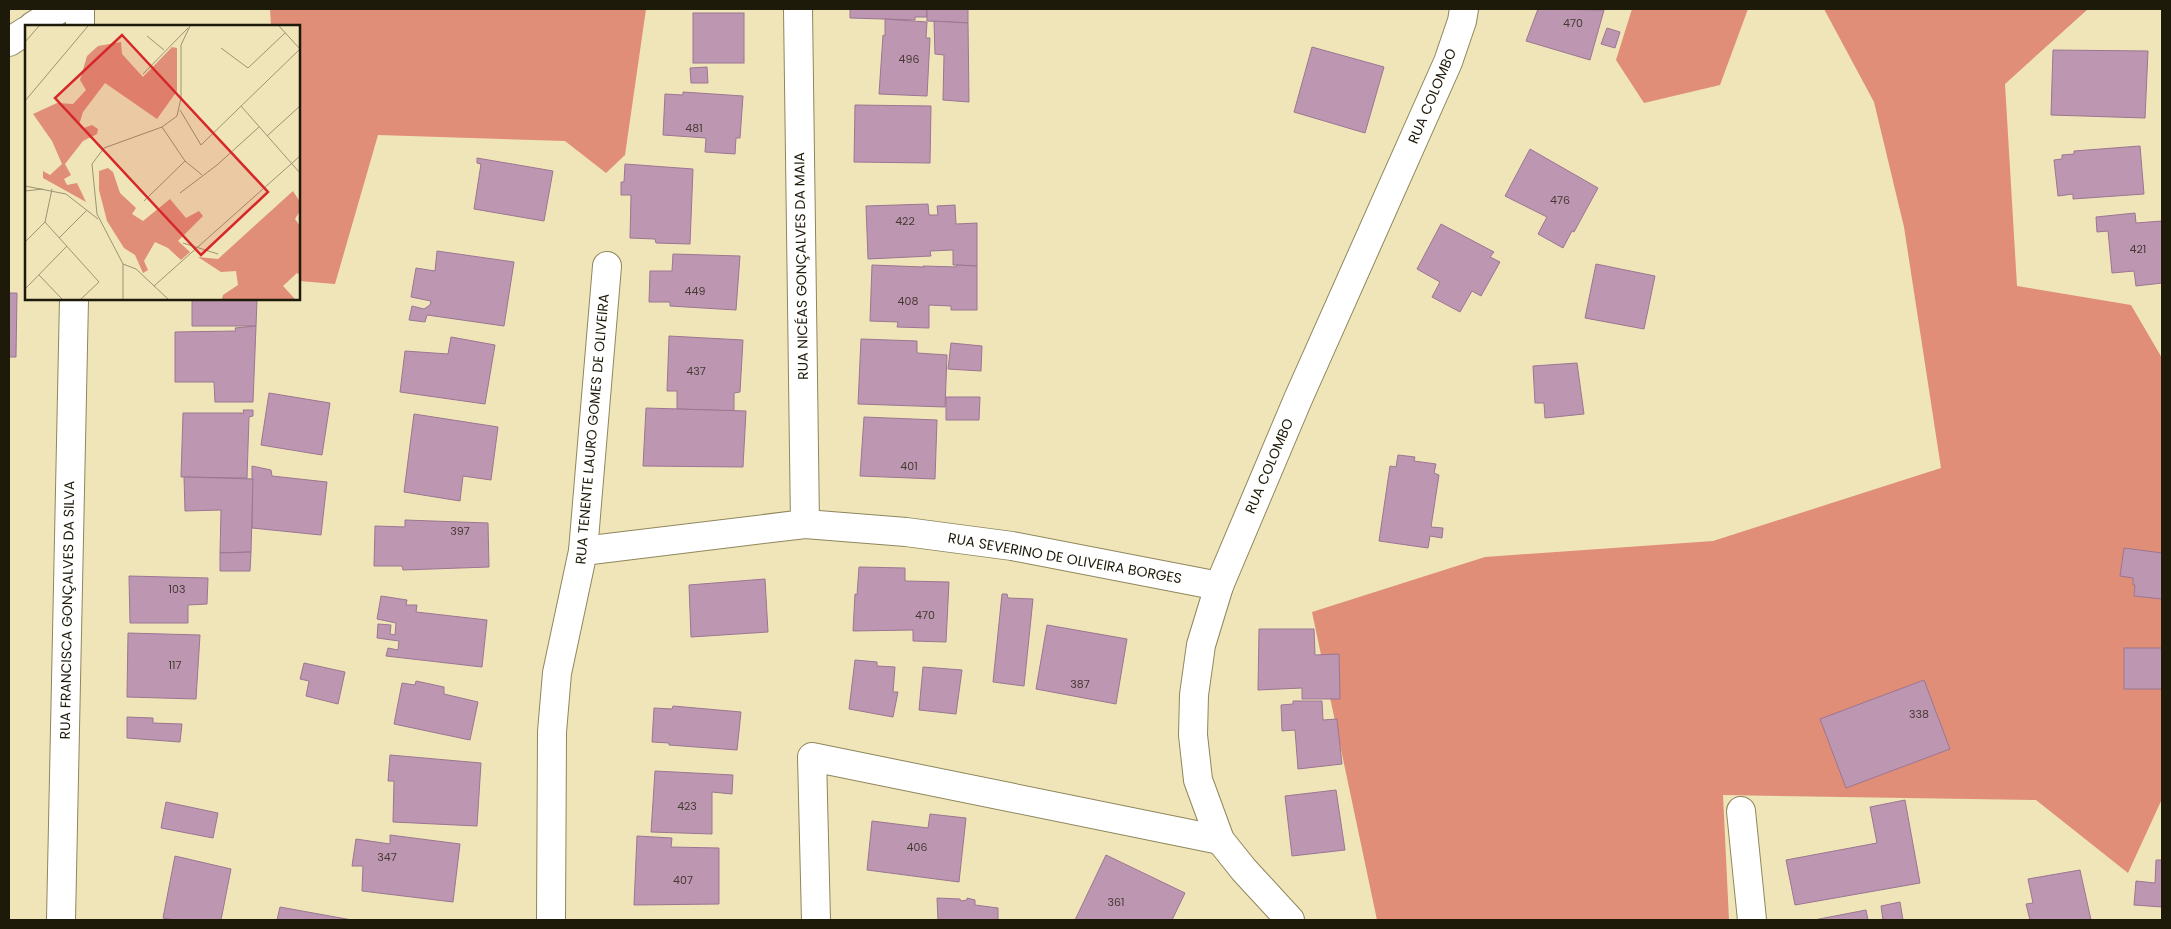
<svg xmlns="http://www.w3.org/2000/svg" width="2171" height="929" font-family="Poppins,sans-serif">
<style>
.forest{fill:#e08e77}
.building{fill:#bd97b2;stroke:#9b7691}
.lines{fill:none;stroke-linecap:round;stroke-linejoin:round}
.minor-casing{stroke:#8f865c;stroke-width:30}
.tertiary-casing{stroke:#8f865c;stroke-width:30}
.minor{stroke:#fff;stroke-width:28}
.tertiary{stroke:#fff;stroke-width:28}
.labels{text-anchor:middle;stroke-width:4;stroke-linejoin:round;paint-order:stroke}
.number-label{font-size:11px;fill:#463933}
.street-label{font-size:14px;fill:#1e1a09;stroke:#fff}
.inset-road{fill:none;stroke:#9b9473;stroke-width:1}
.view{fill:#d62828;fill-opacity:0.15;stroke:#d62828;stroke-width:2.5}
.inset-edge{fill:none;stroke:#1e1a09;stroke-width:2.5}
</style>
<rect width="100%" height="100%" fill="#efe5b9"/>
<g class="forest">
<polygon points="270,9 646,9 625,155 606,173 565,141 378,135 335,284 299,281 299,26 271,26"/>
<polygon points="1632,9 1748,9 1720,85 1644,103 1616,60"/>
<polygon points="1824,9 2088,9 2005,84 2017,286 2131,305 2162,358 2162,799 2128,873 2036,800 1723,795 1729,920 1377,920 1312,612 1485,557 1713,541 1941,468 1904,227 1874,102"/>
</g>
<g class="building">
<polygon points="850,9 927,9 927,17 915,17 915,20 850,18"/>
<polygon points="927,9 968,9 968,23 927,21"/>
<polygon points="1538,9 1604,10 1590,60 1526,41"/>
<rect x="693" y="13" width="51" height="50"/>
<polygon points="885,19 927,22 926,38 930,38 927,96 879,94 883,35 885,36"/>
<polygon points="934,21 968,23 969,102 943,100 944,55 935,54"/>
<polygon points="1607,28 1620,32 1615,48 1601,44"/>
<polygon points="1312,47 1384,67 1365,133 1294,112"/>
<polygon points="2053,50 2148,51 2145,118 2051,115"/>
<polygon points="707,67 708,83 691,83 690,68"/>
<polygon points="683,92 743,96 740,138 736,138 735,154 705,152 706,138 663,135 665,94 683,95"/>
<polygon points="855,105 931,106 930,163 854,162"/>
<polygon points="2140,146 2144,194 2073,199 2073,194 2058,196 2054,160 2062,159 2062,155 2074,154 2074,151"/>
<polygon points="1530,149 1598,188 1574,232 1572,231 1563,248 1538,234 1547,217 1505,196"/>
<polygon points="477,158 553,171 544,221 474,209 481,164 477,163"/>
<polygon points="625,164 693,169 690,244 656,243 655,239 630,238 631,195 621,195 621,182 624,182"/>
<polygon points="928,204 929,215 938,215 937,206 955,205 956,224 977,223 977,266 953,265 953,250 930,251 931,256 868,259 866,206"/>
<polygon points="2135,213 2136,223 2162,221 2162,283 2136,286 2134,271 2112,273 2108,231 2097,232 2096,217"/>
<polygon points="1441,224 1494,252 1490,257 1500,262 1481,296 1472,291 1460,312 1432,297 1440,282 1417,269"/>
<polygon points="437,251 514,262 504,326 427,315 425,322 409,320 412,306 424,309 430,305 431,301 411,297 416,268 435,271"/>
<polygon points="673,254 740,256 736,310 670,306 670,302 649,302 650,271 672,271"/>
<polygon points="1596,264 1655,276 1644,329 1585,318"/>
<polygon points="872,265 924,267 923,266 956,267 957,265 977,266 977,310 951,310 951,306 929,305 929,328 897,327 898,322 870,321"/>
<polygon points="9,293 17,293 16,357 9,357"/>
<polygon points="192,299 257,299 256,326 192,326"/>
<polygon points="256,326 253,402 215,402 214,382 175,382 175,332 236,331 235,328"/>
<polygon points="669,336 743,340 740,392 734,393 734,411 677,409 677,391 667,391"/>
<polygon points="451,337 495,345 485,404 400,392 405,351 448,354"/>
<polygon points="861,339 917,341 917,353 947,355 945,407 858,404"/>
<polygon points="951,343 982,346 981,371 948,369"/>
<polygon points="1577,363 1584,414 1545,418 1544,403 1535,403 1533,366"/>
<polygon points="269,393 330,403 322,455 261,445"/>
<polygon points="946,397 980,397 979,420 946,420"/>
<polygon points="646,408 746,411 743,467 643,466"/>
<polygon points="243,410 253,410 253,416 249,417 247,478 181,477 183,413 244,413"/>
<polygon points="414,414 498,427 491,480 463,476 460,501 404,492"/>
<polygon points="864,417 937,420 935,479 860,476"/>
<polygon points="1398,455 1415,457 1414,461 1436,464 1434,473 1439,475 1431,527 1443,528 1442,538 1430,536 1428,548 1379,541 1390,466 1396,467"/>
<polygon points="252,466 271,470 272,476 327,482 321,535 252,528"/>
<polygon points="184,477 253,479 251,552 220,553 221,510 185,511"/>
<polygon points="405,520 488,523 489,567 403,570 402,566 374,566 375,526 405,527"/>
<polygon points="2124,548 2162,553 2162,599 2134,596 2135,585 2133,585 2133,578 2120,576"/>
<polygon points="251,552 250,571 220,571 220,553"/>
<polygon points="859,567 905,568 905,581 949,582 946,642 913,641 913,630 853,631 855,594 857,595"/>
<polygon points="129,576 208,578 207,604 188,605 188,623 130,623"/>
<polygon points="765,579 768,632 691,637 689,585"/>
<polygon points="1002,594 1007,594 1008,598 1033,599 1024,686 993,682"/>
<polygon points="381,596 407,600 406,605 417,605 416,612 487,620 482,667 386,656 388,648 398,650 399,641 377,638 378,624 391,625 390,634 395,635 396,623 377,619"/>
<polygon points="1047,625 1127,639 1116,704 1036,689"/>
<polygon points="1259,629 1314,629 1315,655 1339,654 1340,699 1302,699 1302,688 1258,690"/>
<polygon points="128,633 200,635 196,699 127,697"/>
<rect x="2124" y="648" width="38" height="41"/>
<polygon points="855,660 877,662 877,666 895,667 893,692 898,692 893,717 849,709"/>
<polygon points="304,663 345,672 338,704 306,696 309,681 300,679"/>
<polygon points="923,667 962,670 956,714 919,710"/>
<polygon points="1924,680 1950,749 1846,788 1820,719"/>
<polygon points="416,681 444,687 444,694 478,702 470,740 394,724 402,683 415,685"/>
<polygon points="1293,701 1322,701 1323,720 1337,719 1342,764 1298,769 1295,730 1282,731 1281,705 1293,704"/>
<polygon points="673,706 741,712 737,750 669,745 669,743 652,742 654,708 672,709"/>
<polygon points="127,717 153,718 153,723 182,724 180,742 127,738"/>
<polygon points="390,755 481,763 477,826 393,822 394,781 388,781"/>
<polygon points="655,771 733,775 732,794 712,792 712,834 651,832"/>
<polygon points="1336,790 1345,850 1292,856 1285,796"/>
<polygon points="1905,800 1920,883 1795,905 1786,860 1877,843 1870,807"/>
<polygon points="166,802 218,813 213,838 161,828"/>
<polygon points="930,814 966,818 959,882 867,870 872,821 928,828"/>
<polygon points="390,835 460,844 453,902 362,891 363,866 352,866 356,839 390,844"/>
<polygon points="637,836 672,838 671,847 719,848 719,904 634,905"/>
<polygon points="1106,855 1185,893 1172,920 1075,920"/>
<polygon points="175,856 231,869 221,920 175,920 163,918"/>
<polygon points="2156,860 2162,860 2162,907 2134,905 2136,881 2155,883"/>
<polygon points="2080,870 2091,920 2030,920 2026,904 2033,903 2028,879"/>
<polygon points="937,898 960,899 961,901 967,900 967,898 975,900 975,905 998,908 998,920 938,920"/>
<polygon points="1900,902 1903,920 1883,920 1881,906"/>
<polygon points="280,907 352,920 277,920"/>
<polygon points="1866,910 1868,920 1814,920"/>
</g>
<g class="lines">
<defs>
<g id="minor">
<polyline points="798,9 805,524"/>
<polyline points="33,26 60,9"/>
<polyline points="80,26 80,9"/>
<polyline points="9,42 26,31"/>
<polyline points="583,551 805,524 906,532 1012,546 1219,586"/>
<polyline points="1741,811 1752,920"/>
<polyline points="61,920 74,299"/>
<polyline points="551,920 552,732 557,673 583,551 607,266"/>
<polyline points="816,920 812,757 1220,840"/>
</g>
<polyline id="tertiary" points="1290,920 1244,870 1220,840 1198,780 1193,735 1194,695 1201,645 1219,586 1298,399 1448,62 1462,21 1464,9"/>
</defs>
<use href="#minor" class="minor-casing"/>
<use href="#tertiary" class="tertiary-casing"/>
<use href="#minor" class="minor"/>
<use href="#tertiary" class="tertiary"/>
</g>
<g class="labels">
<g class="number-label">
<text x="1573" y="27">470</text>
<text x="909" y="63">496</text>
<text x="694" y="132">481</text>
<text x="1560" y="204">476</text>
<text x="905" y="225">422</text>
<text x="2138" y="253">421</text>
<text x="695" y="295">449</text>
<text x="908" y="305">408</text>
<text x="696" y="375">437</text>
<text x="909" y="470">401</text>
<text x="460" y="535">397</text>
<text x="177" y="593">103</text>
<text x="925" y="619">470</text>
<text x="175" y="669">117</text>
<text x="1080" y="688">387</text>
<text x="1919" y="718">338</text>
<text x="687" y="810">423</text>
<text x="917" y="851">406</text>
<text x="387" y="861">347</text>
<text x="683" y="884">407</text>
<text x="1116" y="906">361</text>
</g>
<g class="street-label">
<text transform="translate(1432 96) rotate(-67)" y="5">RUA COLOMBO</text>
<text transform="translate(801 266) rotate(-91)" y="5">RUA NICÉAS GONÇALVES DA MAIA</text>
<text transform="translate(592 429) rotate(-85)" y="5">RUA TENENTE LAURO GOMES DE OLIVEIRA</text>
<text transform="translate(1269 466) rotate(-67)" y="5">RUA COLOMBO</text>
<text transform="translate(1065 558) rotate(10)" y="5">RUA SEVERINO DE OLIVEIRA BORGES</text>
<text transform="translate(67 610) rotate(-89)" y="5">RUA FRANCISCA GONÇALVES DA SILVA</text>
</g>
</g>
<g transform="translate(25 25)">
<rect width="275" height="275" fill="#efe5b9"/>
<path d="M 96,17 L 97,29 L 118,52 L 147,22 L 152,23 L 152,66 L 132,94 L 80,58 L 58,87 L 54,100 L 59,103 L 67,100 L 73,104 L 72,109 L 58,116 L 40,139 L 46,150 L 39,154 L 42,160 L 52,158 L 61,177 L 18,153 L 18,146 L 25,150 L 37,139 L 27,116 L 8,89 L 32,78 L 48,79 L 61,65 L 55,55 L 62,31 L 73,21 ZM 83,143 L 88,147 L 95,168 L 111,183 L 107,189 L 118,196 L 145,174 L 161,193 L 174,186 L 178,191 L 153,216 L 165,227 L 156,235 L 143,223 L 130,217 L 119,236 L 123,245 L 118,248 L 110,230 L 99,223 L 82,196 L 74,165 L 74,146 ZM 268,166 L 275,177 L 275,186 L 270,194 L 275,201 L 275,250 L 272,248 L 258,261 L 270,274 L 197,274 L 198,270 L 213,260 L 211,246 L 196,247 L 173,232 L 193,234 Z" fill="#e08e77"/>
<path class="inset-road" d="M 254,1 L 275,24M 122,11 L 139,25M 0,17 L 14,1M 196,23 L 223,43 L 260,8M 118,49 L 163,3M 0,76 L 63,1M 216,81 L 275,148M 155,85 L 176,120 L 275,24M 137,102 L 160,136 L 177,150M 242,111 L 275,81M 0,161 L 41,169 L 73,194M 0,166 L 18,164M 155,168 L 192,140 L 234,102M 119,176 L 160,136M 20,197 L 74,257 L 56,274M 34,213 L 62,185M 0,217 L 20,197 L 27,164M 158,218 L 193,229M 98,239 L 111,244 L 143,274M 14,250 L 37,274M 129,261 L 275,131M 0,264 L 42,221M 98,274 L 98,239 L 72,189 L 67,139 L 79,123 L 137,102 L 152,91 L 156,73 L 156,20 L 165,1"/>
<path class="view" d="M 97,10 L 243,167 L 176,230 L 30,73 Z"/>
<rect width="275" height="275" class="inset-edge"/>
</g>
<rect width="2171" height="929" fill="none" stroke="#1e1a09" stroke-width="20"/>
</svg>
